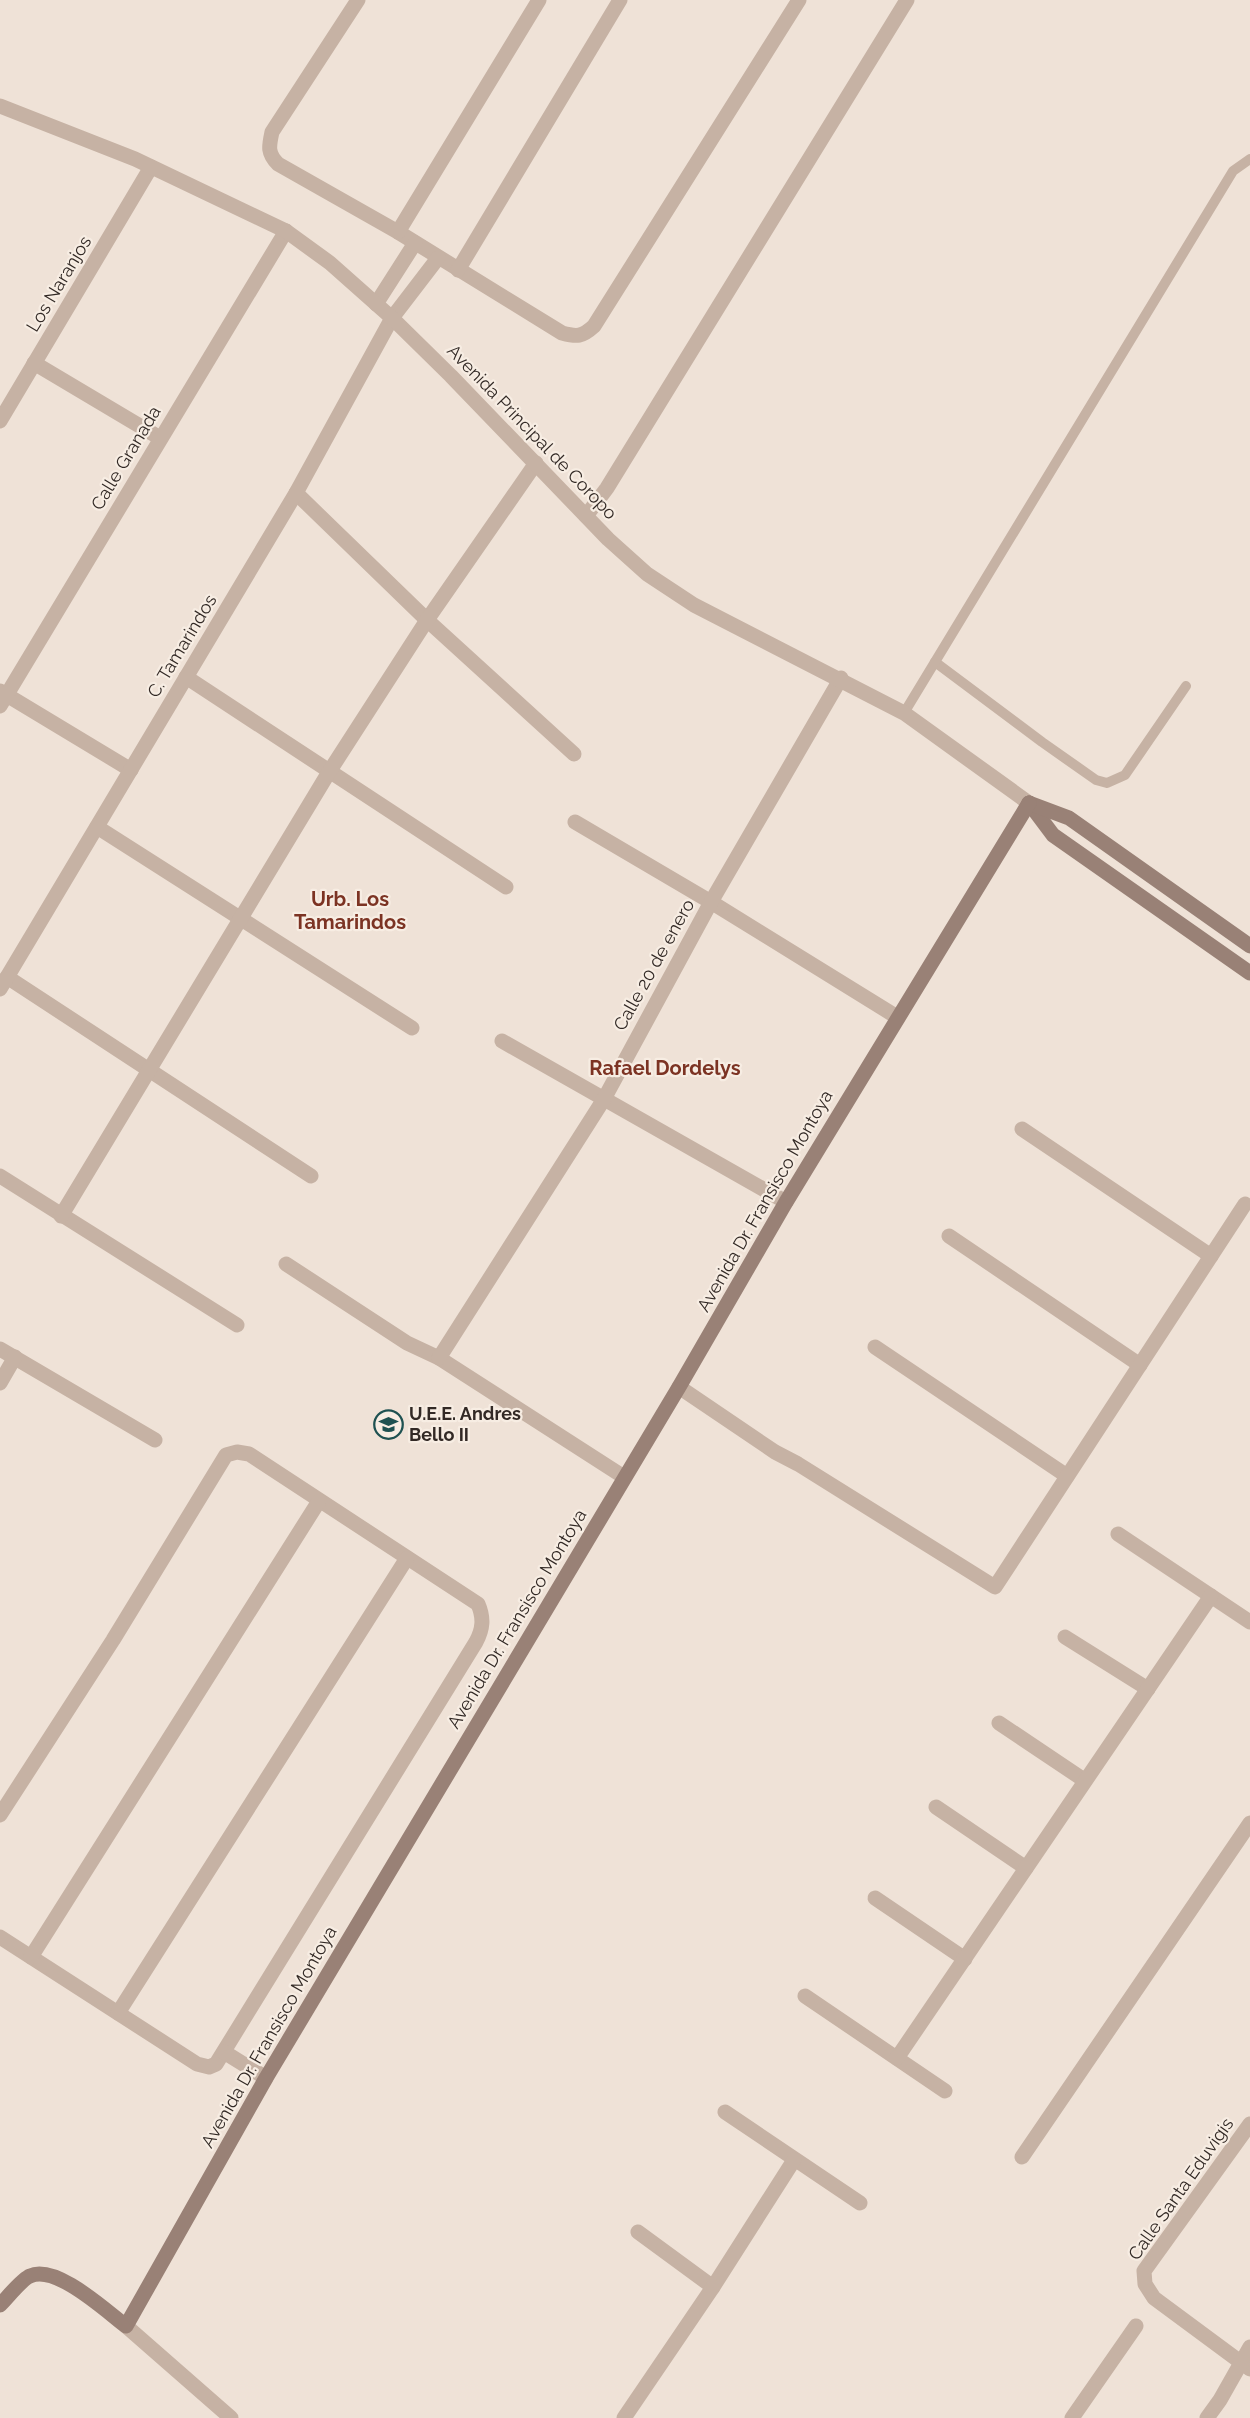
<svg xmlns="http://www.w3.org/2000/svg" width="1250" height="2418" font-family="Raleway,sans-serif">
<style>
.lines{fill:none;stroke-linecap:round;stroke-linejoin:round}
.service{stroke:#c6b2a4;stroke-width:10}
.minor{stroke:#c6b2a4;stroke-width:15}
.tertiary{stroke:#c6b2a4;stroke-width:15}
.secondary{stroke:#998176;stroke-width:15}
.labels{text-anchor:middle;stroke-width:4.5;stroke-linejoin:round;paint-order:stroke}
.street-label{font-size:18px;fill:#322925;stroke:#f7ede3}
.poi-label{font-size:18px;font-weight:bold;fill:#322925;stroke:#f7ede3;text-anchor:start}
.neighbourhood-label{font-size:20px;font-weight:bold;fill:#7c3323;stroke:#f7ede3}
</style>
<rect width="100%" height="100%" fill="#efe2d7"/>
<g class="lines">
<g class="service">
<polyline points="935,662 1042,742 1096,780 1107,783 1125,775 1186,686"/>
<polyline points="904,713 1233,171 1250,159"/>
</g>
<g class="minor">
<path d="M 358,0 L 272,132 C 269,146 267,153 278,164 L 398,232 L 562,333 C 577,337 582,337 594,326 L 799,0"/>
<polyline points="398,232 539,0"/>
<polyline points="458,270 620,0"/>
<polyline points="376,304 415,243"/>
<polyline points="34,363 160,438"/>
<polyline points="0,421 151,167"/>
<polyline points="296,493 427,620 574,754"/>
<polyline points="586,516 607,488 907,0"/>
<polyline points="186,677 506,887"/>
<polyline points="0,691 131,770"/>
<polyline points="0,706 286,231"/>
<polyline points="575,822 711,902 897,1017"/>
<polyline points="97,827 412,1028"/>
<polyline points="7,977 311,1176"/>
<polyline points="0,989 296,493 392,318 438,258"/>
<polyline points="502,1041 786,1202"/>
<polyline points="1022,1129 1211,1256"/>
<polyline points="0,1176 237,1325"/>
<polyline points="61,1216 329,772 427,620 536,463"/>
<polyline points="949,1236 1140,1365"/>
<polyline points="286,1264 407,1343 439,1358 624,1477"/>
<polyline points="875,1347 1067,1476"/>
<polyline points="0,1349 155,1440"/>
<polyline points="439,1358 604,1099 711,902 841,678"/>
<polyline points="0,1383 15,1357"/>
<polyline points="679,1387 775,1452 798,1464 995,1587 1245,1204"/>
<polyline points="1118,1534 1250,1622"/>
<polyline points="1065,1637 1148,1689"/>
<polyline points="999,1723 1084,1780"/>
<polyline points="936,1807 1026,1868"/>
<path d="M 0,1815 L 113,1640 L 226,1455 L 237,1452 L 249,1454 L 478,1604 C 484,1618 483,1629 476,1642 L 216,2064 L 209,2067 L 197,2064 L 0,1937"/>
<polyline points="875,1898 965,1959"/>
<polyline points="31,1957 319,1501"/>
<polyline points="805,1996 945,2091"/>
<polyline points="118,2013 407,1558"/>
<polyline points="224,2052 266,2078"/>
<polyline points="897,2058 1211,1596"/>
<polyline points="725,2112 860,2203"/>
<polyline points="1250,2124 1144,2271 1145,2284 1154,2298 1250,2369"/>
<polyline points="1022,2157 1250,1823"/>
<polyline points="638,2232 713,2287"/>
<polyline points="126,2326 231,2418"/>
<polyline points="624,2418 713,2287 794,2160"/>
<polyline points="1072,2418 1136,2326"/>
<polyline points="1207,2418 1220,2400 1250,2347"/>
</g>
<polyline class="tertiary" points="0,106 135,159 286,231 330,263 392,318 451,376 608,539 647,574 694,605 904,713 1029,803"/>
<g class="secondary">
<polyline points="1029,803 1053,835 1250,973"/>
<polyline points="1029,803 1069,818 1250,946"/>
<path d="M 0,2305 C 7,2298 22,2279 30,2276 C 56,2264 106,2311 126,2326 L 266,2078 L 679,1387 L 786,1202 L 1029,803"/>
</g>
</g>
<defs>
<symbol id="school-ring" viewBox="-11 -11 22 22"><circle r="9.5" fill="#f7ede3" stroke="#1e5151" stroke-width="1.5"/><path d="M0-5L7-2L0 1L-7-2ZM-4 1L0 2.5L4 1V4Q0 6-4 4Z" fill="#1e5151"/></symbol>
</defs>
<g fill-rule="evenodd">
<use href="#school-ring" x="372" y="1408" width="33" height="33"/>
</g>
<g class="labels">
<g class="street-label">
<text transform="translate(59 284) rotate(-59)" y="6">Los Naranjos</text>
<text transform="translate(532 432) rotate(46)" y="6">Avenida Principal de Coropo</text>
<text transform="translate(126 458) rotate(-59)" y="6">Calle Granada</text>
<text transform="translate(182 646) rotate(-59)" y="6">C. Tamarindos</text>
<text transform="translate(654 965) rotate(-61)" y="6">Calle 20 de enero</text>
<text transform="translate(765 1201) rotate(-60)" y="6">Avenida Dr. Fransisco Montoya</text>
<text transform="translate(517 1619) rotate(-59)" y="6">Avenida Dr. Fransisco Montoya</text>
<text transform="translate(269 2037) rotate(-60)" y="6">Avenida Dr. Fransisco Montoya</text>
<text transform="translate(1181 2189) rotate(-55)" y="6">Calle Santa Eduvigis</text>
</g>
<g class="poi-label">
<text x="409" y="1420">U.E.E. Andres<tspan x="409" dy="21">Bello II</tspan></text>
</g>
<g class="neighbourhood-label">
<text x="350" y="906">Urb. Los<tspan x="350" dy="23">Tamarindos</tspan></text>
<text x="665" y="1075">Rafael Dordelys</text>
</g>
</g>
</svg>
